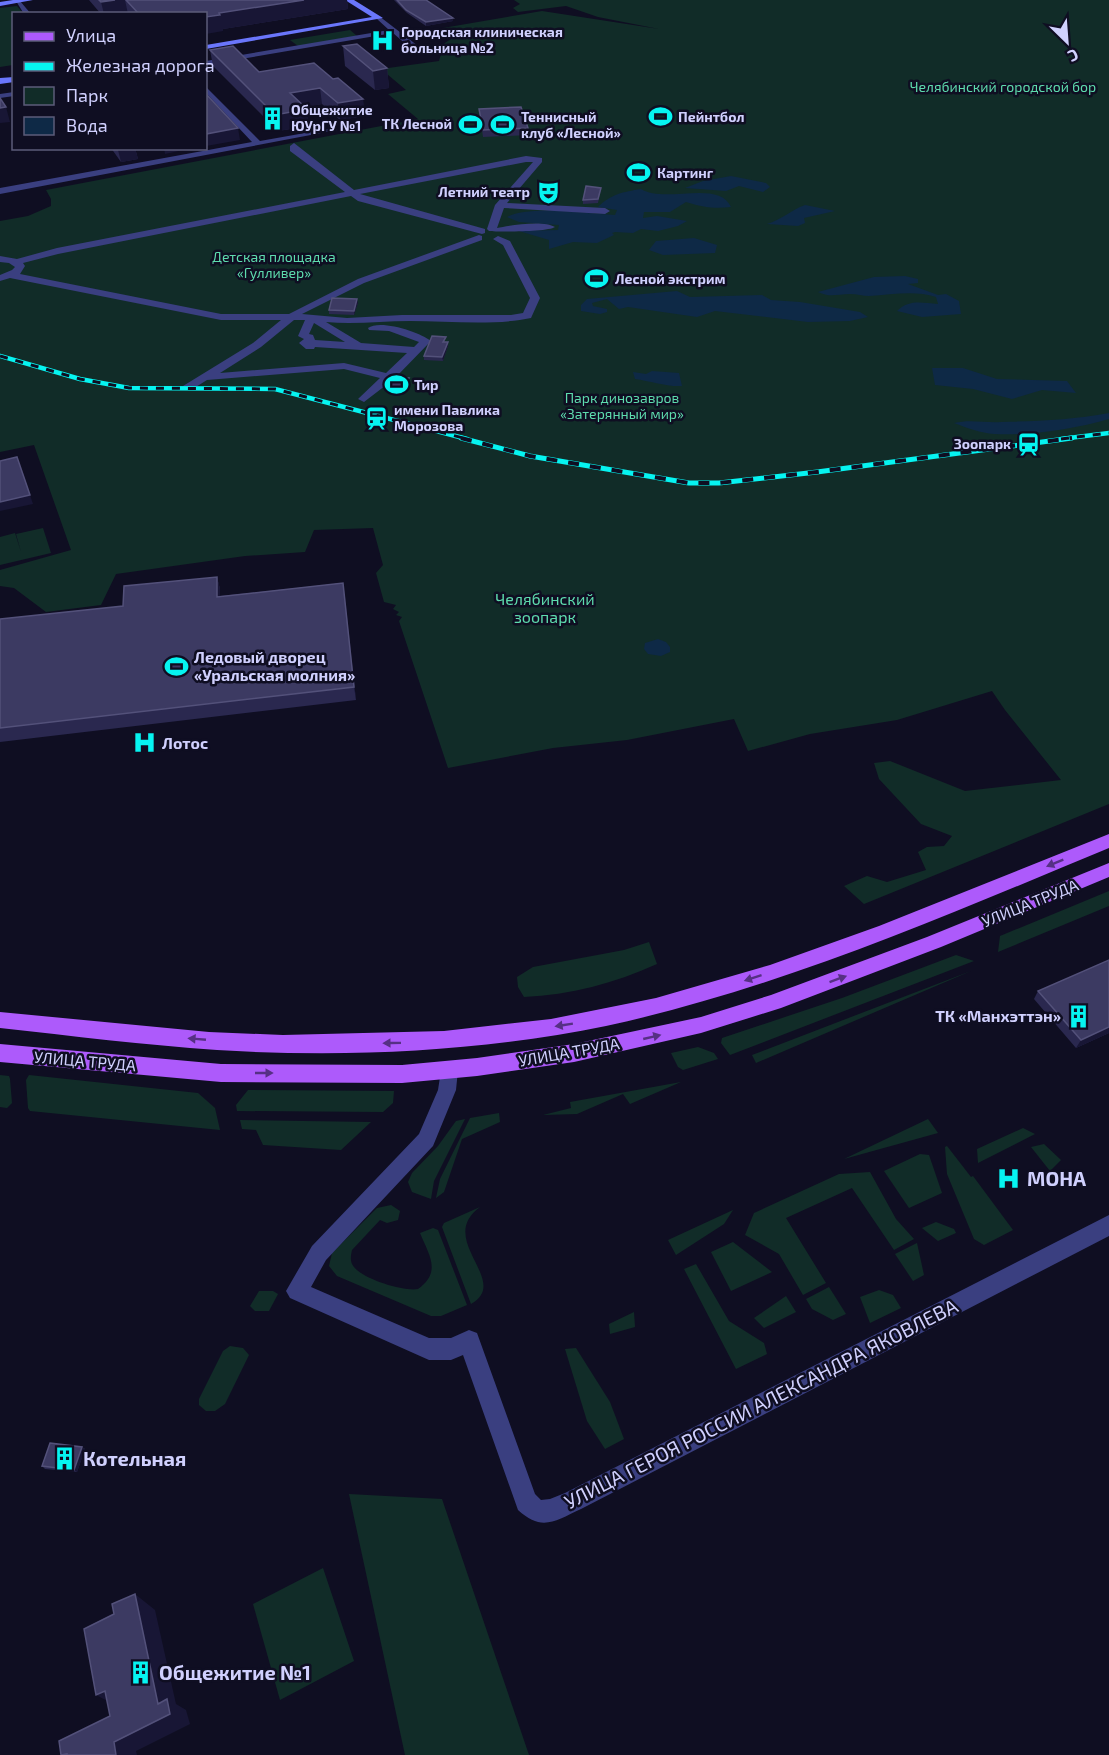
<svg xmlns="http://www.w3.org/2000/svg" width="1109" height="1755" font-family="'Exo 2',sans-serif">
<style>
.green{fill:#112c28}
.water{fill:#0e2946}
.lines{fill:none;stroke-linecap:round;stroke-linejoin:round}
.street{fill:#3a3f80;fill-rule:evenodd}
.secondary{fill:#6a76fb;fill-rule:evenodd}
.primary{fill:#ad5afb;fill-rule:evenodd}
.rail-far1-casing{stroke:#06f4f1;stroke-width:4.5}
.rail-casing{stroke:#06f4f1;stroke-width:5}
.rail-far1{stroke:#0f0e22;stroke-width:3;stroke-dasharray:8;stroke-linecap:butt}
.rail{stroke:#0f0e22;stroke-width:4;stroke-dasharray:11;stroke-linecap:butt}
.wall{fill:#2a284f}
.shaded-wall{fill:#181635}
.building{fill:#3c3a62;stroke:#53517a;stroke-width:1.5}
.oneway{fill:#563084}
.labels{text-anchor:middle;stroke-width:5;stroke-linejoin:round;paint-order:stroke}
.far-poi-label{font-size:14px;font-weight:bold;fill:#d0d0fe;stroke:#0f0e22;text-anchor:start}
.far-park-label{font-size:14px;fill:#5edcae;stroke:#0f0e22}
.park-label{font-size:16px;fill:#5edcae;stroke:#0f0e22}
.poi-label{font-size:16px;font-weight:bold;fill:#d0d0fe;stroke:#0f0e22;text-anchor:start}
.street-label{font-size:16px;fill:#d0d0fe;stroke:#0f0e22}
.near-poi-label{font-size:20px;font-weight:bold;fill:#d0d0fe;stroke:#0f0e22;text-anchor:start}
.near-street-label{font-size:20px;fill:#d0d0fe;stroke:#0f0e22}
</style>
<rect width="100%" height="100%" fill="#0f0e22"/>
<g class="green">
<polygon points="514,0 1109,0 1109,804 864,904 844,886 867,876 887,882 926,870 918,852 927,847 944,846 952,836 921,824 879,779 874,763 890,761 965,791 1061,780 1005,710 992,691 897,720 810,734 748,751 734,719 627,740 553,748 448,768 399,621 402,617 396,615 399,612 393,609 396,605 384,602 376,573 383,565 373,528 314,530 305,552 245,556 116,574 101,605 46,612 14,588 0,586 0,570 71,550 34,445 0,452 0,221 28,216 51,206 51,199 46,190 418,119 388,94 406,90 381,69 439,61 441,54 445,53 437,48 451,39 437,29 542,11 659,29 598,17 566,6 518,12 513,8 520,4"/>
<polygon points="17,6 23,13 14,14 13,65 0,67 0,8"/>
<polygon points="350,30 357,36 298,46 290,40"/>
<polygon points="43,528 51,553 0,565 0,537 15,533 21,552 16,534"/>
<polygon points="1109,891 1109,906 998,952 1000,936"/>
<path d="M 649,942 L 657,964 C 615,983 570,995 524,997 L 518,987 L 517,977 L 533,967 L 624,950 Z"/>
<polygon points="956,955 974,961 730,1055 721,1043 722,1038 842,998"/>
<polygon points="971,971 756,1063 752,1055"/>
<polygon points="698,1047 714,1053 718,1059 683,1070 678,1067 671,1053"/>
<polygon points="0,1075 9,1076 10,1079 12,1103 7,1108 0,1107"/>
<polygon points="29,1075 198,1093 215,1108 220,1130 30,1111 28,1108 26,1080"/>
<polygon points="681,1082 630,1104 623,1094 577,1114 543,1115 571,1108 570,1102"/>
<polygon points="248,1090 394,1091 393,1103 383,1112 237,1111 236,1105"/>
<polygon points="499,1113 500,1122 462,1139 444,1192 436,1198 440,1179 470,1118"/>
<polygon points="465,1119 434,1181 431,1199 412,1192 408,1182 412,1173 438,1146 456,1121"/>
<polygon points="928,1119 938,1133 844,1159"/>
<polygon points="240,1120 371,1122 341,1150 263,1145 256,1130 242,1129"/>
<polygon points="1023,1128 1035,1134 978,1163 977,1149"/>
<polygon points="1044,1144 1061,1160 1050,1171 1031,1147"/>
<polygon points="947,1146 971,1177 973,1176 1013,1230 984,1245 974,1239 947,1174 945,1147"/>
<polygon points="920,1154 929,1155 942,1193 909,1208 884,1171"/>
<polygon points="870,1172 896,1219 914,1239 894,1250 852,1188 786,1218 826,1283 803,1295 779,1254 745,1235 754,1213 839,1174"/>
<path d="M 391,1205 L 400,1211 L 398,1220 L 387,1223 L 380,1220 L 352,1250 C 351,1255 350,1259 352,1264 C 358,1278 404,1292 418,1289 C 442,1272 429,1255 420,1233 L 433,1228 L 438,1230 L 467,1305 L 441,1316 L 431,1316 L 337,1276 L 329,1266 L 332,1253 L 377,1208 Z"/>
<path d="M 480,1207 C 435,1240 512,1281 471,1304 L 442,1227 L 444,1223 Z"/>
<polygon points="733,1210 724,1224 676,1255 668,1240"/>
<polygon points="936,1222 954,1229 956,1233 938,1241 922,1228"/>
<polygon points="733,1242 772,1272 731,1291 711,1252"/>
<polygon points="917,1243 924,1275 913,1281 895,1254"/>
<polygon points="696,1264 729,1321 764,1343 767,1354 736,1369 684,1269"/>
<polygon points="829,1287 846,1314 833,1320 812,1309 806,1299"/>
<polygon points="879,1290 893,1295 901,1308 870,1323 860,1297"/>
<polygon points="259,1291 273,1291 278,1294 269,1311 255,1311 250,1306"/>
<polygon points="786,1296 796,1312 764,1328 754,1318"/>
<polygon points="634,1312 635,1327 610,1334 609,1324"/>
<polygon points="230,1346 243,1348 249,1355 225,1404 215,1411 206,1411 199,1405 199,1399 223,1351"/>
<polygon points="576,1348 610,1402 624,1439 605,1449 587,1421 565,1349"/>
<polygon points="349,1494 442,1499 529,1755 405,1755"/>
<polygon points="323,1568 354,1661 280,1700 253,1604"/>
</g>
<g class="water">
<polygon points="731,176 766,183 770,187 763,192 739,186 726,191 685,188 703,181"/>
<path d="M 641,189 C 665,204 719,179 731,207 C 714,209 702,207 686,202 L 670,212 L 644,212 L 643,218 L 657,216 L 687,221 L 678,226 L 658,231 L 641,229 L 633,233 L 615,232 L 612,233 L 614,235 L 597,243 L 573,242 L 549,249 L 549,240 L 519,231 L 558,230 L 559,225 L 519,222 L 507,217 C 528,205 588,214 615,215 L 617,210 L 598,207 C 611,194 623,192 641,189 Z"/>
<path d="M 805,205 L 835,211 L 804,218 L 805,223 L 798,226 L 767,224 C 781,220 791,210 805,205 Z"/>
<polygon points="694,238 717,245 715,253 663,255 649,250 656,241"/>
<path d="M 905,276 L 918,279 L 918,283 L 908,284 L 938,295 L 946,294 L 959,301 L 961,314 L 922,317 L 897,311 C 909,299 922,303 938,304 L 936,297 C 914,290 892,295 869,296 C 863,296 857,294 850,294 C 837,294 830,298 818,292 L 874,277 Z"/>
<polygon points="677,291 690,297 762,295 771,300 800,302 860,312 868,317 850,321 808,322 715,311 697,317 628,307 619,309 607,299 592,303 593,306 607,309 607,312 600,314 581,311 581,305 587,299"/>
<polygon points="932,368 963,368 997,379 1067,381 1076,393 1042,390 1012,399 973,389 935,385"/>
<path d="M 652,371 L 679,373 L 682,386 C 667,387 650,381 635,379 L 633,372 L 646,374 Z"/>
<path d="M 1109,413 L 1109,419 C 1074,429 1031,436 994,434 C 981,433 967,428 954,423 C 970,419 984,423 1001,422 C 1037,421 1073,420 1109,413 Z"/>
<polygon points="658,639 666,642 670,647 670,652 661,656 648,654 644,649 645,643"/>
</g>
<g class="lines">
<g class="street">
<polygon points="16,1 20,1 31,14 24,14"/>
<polygon points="379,16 422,49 422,53 416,53 393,33 206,65 206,61 389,30 377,19"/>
<polygon points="206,87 260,141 333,128 337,130 0,194 0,188 252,142 206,93"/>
<polygon points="14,92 14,96 0,98 0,94"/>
<path d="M 294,143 L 354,190 L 526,156 L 542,158 L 542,162 L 507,203 L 605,208 L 610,211 L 605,214 L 504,208 L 497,228 C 511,225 544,220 555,227 C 548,232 498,232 489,231 L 487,229 L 495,205 L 533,162 L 526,162 L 360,194 L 485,229 L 485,233 L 482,234 L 358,201 L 351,196 L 58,254 L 23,263 L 25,266 L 20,274 L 221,314 L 289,314 L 358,279 L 479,235 L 482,236 L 482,240 L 364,283 L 302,314 L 347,318 L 402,315 L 511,315 L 523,313 L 530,298 L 503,245 L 493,239 L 498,236 L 510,241 L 540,298 L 531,318 C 494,326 448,321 410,321 C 382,321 354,325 326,322 L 361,343 L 414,347 L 419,342 L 389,331 L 369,330 L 368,328 C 380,319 420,332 431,341 L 394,379 L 364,402 L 358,399 L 380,378 L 344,369 L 207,380 L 191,390 L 183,390 L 183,386 L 253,343 L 281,320 L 221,320 L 10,278 L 0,281 L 0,275 L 12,270 L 15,267 L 9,263 L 0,262 L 0,256 L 17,259 L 57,248 L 345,192 L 290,151 L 290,146 ZM 294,320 L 305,320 L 298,336 L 304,339 L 299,343 L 306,349 L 314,349 L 315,347 L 407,353 L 386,373 L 344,363 L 220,373 L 261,347 ZM 314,323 L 345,342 L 315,340 L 313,335 L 309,334 Z"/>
<path d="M 449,1062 L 456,1064 L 458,1070 L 456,1090 L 433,1146 L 326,1260 L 311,1287 L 429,1338 L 451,1338 L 469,1330 L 477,1333 L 535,1494 L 541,1500 L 550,1499 L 565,1493 L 1109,1215 L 1109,1236 L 581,1509 C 555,1521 542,1532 518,1510 L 463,1355 L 451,1360 L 429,1360 L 290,1298 L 286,1291 L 312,1246 L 419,1134 L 438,1090 L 442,1064 Z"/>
</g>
<g class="secondary">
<polygon points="13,0 33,0 0,6 0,2"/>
<polygon points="345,0 354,0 383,18 206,49 206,45 372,17"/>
<polygon points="14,77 14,82 0,84 0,78"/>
</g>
<g class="primary">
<path d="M 1109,834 L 1109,848 C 945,916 781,988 606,1026 C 480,1052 345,1058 217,1050 C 145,1045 72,1036 0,1028 L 0,1012 L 209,1032 L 283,1035 L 444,1031 L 551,1019 L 656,998 L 770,965 L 879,926 Z"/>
<polygon points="1109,863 1109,877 941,947 781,1008 701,1033 574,1062 477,1076 402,1083 221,1082 0,1062 0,1044 221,1064 402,1065 477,1058 574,1044 701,1017 771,995 927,937"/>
</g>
<defs>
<g id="rail-far1">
<polyline points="0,356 80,379 129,388 275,389 467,439"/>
<polyline points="1061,439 1109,433"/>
</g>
<polyline id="rail" points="461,438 530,456 689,483 719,483 817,472 1072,438"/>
</defs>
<use href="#rail-far1" class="rail-far1-casing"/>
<use href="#rail" class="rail-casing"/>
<use href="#rail-far1" class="rail-far1"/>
<use href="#rail" class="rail"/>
</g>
<g class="wall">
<polygon points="89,0 347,0 348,9 223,29 223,31 206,14 101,14"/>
<polygon points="394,0 426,0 453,21 426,26 407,13"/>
<polygon points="343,46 387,68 389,88 375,90 345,66"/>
<polygon points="210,50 259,72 333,79 363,99 364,116 340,120 322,104 305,107 309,126 278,131 213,66"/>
<polygon points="479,109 528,128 528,135 483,137"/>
<polygon points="111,148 135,148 138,159 121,162"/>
<polygon points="601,188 598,203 583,204 583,200"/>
<polygon points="358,303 354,315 329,314 329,310"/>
<polygon points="446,341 445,342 448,342 448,346 443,361 424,360 424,356"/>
<polygon points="409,378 409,382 402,392 385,389 384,385"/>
<polygon points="217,577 220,589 220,596 343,583 356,700 0,742 0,619 123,606"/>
<polygon points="1038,991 1109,1033 1076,1048 1034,999"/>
<polygon points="82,1447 85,1449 77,1472 45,1469 42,1466"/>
</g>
<g class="shaded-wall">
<polygon points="115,0 125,0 128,14 104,14 101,2"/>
<polygon points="304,0 347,0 348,9 223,29 223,31 206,34 206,17 219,13"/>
<polygon points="453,18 453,21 426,26 426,22"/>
<polygon points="387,68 389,88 375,90 373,71"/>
<polygon points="320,88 322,104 293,110 290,93"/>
<polygon points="363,99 364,116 340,120 338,103"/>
<polygon points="6,107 10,122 0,123 0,108"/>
<polygon points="307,109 309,126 278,131 275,115"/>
<polygon points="238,128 240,140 206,146 206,134"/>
<polygon points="129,148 135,148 138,159 121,162 118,150"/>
<polygon points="164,148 192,148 165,154"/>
<polygon points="357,299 358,303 354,315 354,311"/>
<polygon points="448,342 448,346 443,361 442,357"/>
<polygon points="409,378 409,382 402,392 401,388"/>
<polygon points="17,457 33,504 0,511 0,502"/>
<polygon points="217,577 220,589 220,609 217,597"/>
<polygon points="343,583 345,596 356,700 354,687"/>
<polygon points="1109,1027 1109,1033 1076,1048 1081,1040"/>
<polygon points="82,1447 85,1449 77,1472 74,1470"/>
<polygon points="135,1594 155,1610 176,1704 186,1710 190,1724 136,1751 137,1755 116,1755 114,1742 158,1704"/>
<polygon points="105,1691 119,1707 96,1695"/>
</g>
<g class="building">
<polygon points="99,0 115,0 101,2"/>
<polygon points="126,0 304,0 219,13 220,15 206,17 206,14 139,14"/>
<polygon points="397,0 426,0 453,18 426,22 406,10"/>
<polygon points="357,44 387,68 373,71 343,46"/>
<polygon points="233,46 259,72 314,63 333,79 338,78 363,99 338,103 320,88 290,93 307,109 275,115 210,50"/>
<polygon points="206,94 238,128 206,134"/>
<polygon points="0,98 6,107 0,108"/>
<polygon points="521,107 528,128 483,130 479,109"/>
<polygon points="586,186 601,188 598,199 583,200"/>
<polygon points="332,298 357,299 354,311 329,310"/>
<polygon points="432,336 446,337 443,342 448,342 442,357 424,356"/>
<polygon points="396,376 409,378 401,388 384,385"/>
<polygon points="17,457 30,495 0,502 0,461"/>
<polygon points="217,577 217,597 343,583 354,687 0,728 0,619 123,606 124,586"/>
<polygon points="1109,960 1109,1027 1081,1040 1038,991"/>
<polygon points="50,1443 82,1447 74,1470 42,1466"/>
<polygon points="135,1594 158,1704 167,1699 170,1714 114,1742 116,1755 67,1755 67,1754 61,1755 59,1741 110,1716 105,1691 96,1695 84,1629 114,1614 112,1604"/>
</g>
<defs><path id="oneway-solid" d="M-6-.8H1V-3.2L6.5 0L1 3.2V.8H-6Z" transform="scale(1.5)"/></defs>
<g class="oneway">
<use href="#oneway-solid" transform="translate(1055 863) rotate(158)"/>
<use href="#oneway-solid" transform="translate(753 978) rotate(162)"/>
<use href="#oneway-solid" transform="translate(838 979) rotate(-20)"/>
<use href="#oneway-solid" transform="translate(564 1025) rotate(171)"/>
<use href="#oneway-solid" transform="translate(652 1037) rotate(-13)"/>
<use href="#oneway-solid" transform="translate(197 1039) rotate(-175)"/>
<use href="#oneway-solid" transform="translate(392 1043) rotate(179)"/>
<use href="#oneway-solid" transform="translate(264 1073)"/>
</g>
<defs>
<symbol id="hospital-bare" viewBox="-9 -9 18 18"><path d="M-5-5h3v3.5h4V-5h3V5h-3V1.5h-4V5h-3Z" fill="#06f4f1" stroke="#0f0e22" stroke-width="2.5" paint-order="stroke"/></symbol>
<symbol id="stadium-bare" viewBox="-9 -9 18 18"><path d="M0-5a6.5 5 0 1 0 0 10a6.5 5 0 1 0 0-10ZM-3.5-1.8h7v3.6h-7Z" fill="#06f4f1" stroke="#0f0e22" stroke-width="2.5" paint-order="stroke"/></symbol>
<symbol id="building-bare" viewBox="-9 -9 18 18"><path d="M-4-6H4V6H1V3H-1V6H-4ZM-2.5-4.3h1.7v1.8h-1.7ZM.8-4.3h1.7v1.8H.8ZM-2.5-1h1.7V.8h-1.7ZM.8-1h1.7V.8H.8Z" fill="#06f4f1" stroke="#0f0e22" stroke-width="2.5" paint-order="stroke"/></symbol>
<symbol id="theatre-bare" viewBox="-9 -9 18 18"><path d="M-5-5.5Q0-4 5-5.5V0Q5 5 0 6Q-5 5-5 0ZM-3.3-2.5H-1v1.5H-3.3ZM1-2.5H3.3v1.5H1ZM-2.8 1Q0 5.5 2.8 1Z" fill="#06f4f1" stroke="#0f0e22" stroke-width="2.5" paint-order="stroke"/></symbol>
<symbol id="station-bare" viewBox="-9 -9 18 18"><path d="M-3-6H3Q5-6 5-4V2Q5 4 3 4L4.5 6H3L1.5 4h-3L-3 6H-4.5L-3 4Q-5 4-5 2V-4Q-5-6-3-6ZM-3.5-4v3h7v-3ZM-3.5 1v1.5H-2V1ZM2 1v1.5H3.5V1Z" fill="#06f4f1" stroke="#0f0e22" stroke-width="2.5" paint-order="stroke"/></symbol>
</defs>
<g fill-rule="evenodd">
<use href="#hospital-bare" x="366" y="24" width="33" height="33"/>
<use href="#stadium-bare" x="644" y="100" width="33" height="33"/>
<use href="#building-bare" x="256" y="102" width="33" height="33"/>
<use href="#stadium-bare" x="454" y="108" width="33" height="33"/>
<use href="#stadium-bare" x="486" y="108" width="33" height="33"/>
<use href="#stadium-bare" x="622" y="156" width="33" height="33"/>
<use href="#theatre-bare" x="532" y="176" width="33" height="33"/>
<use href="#stadium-bare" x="580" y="262" width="33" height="33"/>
<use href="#stadium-bare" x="380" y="368" width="33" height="33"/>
<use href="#station-bare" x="360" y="402" width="33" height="33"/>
<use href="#station-bare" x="1012" y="428" width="33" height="33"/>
<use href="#stadium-bare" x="160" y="650" width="33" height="33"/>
<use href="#hospital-bare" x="128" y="726" width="33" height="33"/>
<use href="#building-bare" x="1062" y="1000" width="33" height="33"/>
<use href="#hospital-bare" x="992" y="1162" width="33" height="33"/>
<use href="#building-bare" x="48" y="1442" width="33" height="33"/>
<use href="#building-bare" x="124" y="1656" width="33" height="33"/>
</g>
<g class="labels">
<g class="far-poi-label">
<text x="401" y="37">Городская клиническая<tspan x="401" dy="16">больница №2</tspan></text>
<text x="291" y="115">Общежитие<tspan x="291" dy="16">ЮУрГУ №1</tspan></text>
<text x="521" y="122">Теннисный<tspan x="521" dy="16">клуб «Лесной»</tspan></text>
<text x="678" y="122">Пейнтбол</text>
<text x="452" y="129" text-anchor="end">ТК Лесной</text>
<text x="657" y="178">Картинг</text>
<text x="530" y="197" text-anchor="end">Летний театр</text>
<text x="615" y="284">Лесной экстрим</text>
<text x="414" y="390">Тир</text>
<text x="394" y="415">имени Павлика<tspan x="394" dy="16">Морозова</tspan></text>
<text x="1011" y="449" text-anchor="end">Зоопарк</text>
</g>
<g class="far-park-label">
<text x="1003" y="92">Челябинский городской бор</text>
<text x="274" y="262">Детская площадка<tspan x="274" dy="16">«Гулливер»</tspan></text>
<text x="622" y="403">Парк динозавров<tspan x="622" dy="16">«Затерянный мир»</tspan></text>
</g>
<g class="park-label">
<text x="545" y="605">Челябинский<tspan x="545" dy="18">зоопарк</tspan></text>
</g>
<g class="poi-label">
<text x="194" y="663">Ледовый дворец<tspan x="194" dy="18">«Уральская молния»</tspan></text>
<text x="162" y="749">Лотос</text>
<text x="1061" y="1022" text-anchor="end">ТК «Манхэттэн»</text>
</g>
<g class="street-label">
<text transform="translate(1030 903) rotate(-22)" y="6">УЛИЦА ТРУДА</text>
<text transform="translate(569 1052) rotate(-10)" y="6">УЛИЦА ТРУДА</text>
<text transform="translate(85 1061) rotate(5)" y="6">УЛИЦА ТРУДА</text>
</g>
<g class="near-poi-label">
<text x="1027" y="1186">МОНА</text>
<text x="83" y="1466">Котельная</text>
<text x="159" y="1680">Общежитие №1</text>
</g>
<g class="near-street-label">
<text transform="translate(761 1404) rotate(-27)" y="7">УЛИЦА ГЕРОЯ РОССИИ АЛЕКСАНДРА ЯКОВЛЕВА</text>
</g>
</g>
<rect x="12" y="12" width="195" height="138" fill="#0f0e22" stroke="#5c5c7a" stroke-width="1.5"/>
<rect x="24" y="32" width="30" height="9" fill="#ad5afb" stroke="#5c5c7a" stroke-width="1.5"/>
<text x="66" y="42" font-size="18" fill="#d0d0fe">Улица</text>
<rect x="24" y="62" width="30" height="9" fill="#06f4f1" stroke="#5c5c7a" stroke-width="1.5"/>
<text x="66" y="72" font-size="18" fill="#d0d0fe">Железная дорога</text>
<rect x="24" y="87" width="30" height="18" fill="#112c28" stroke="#5c5c7a" stroke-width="1.5"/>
<text x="66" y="102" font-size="18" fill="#d0d0fe">Парк</text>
<rect x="24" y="117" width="30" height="18" fill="#0e2946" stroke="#5c5c7a" stroke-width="1.5"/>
<text x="66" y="132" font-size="18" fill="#d0d0fe">Вода</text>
<g transform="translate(1067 42) rotate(155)" stroke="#0f0e22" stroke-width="4.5" paint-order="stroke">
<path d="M0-4.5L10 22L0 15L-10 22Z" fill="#d0d0fe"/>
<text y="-9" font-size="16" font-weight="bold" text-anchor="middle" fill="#d0d0fe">С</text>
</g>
</svg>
